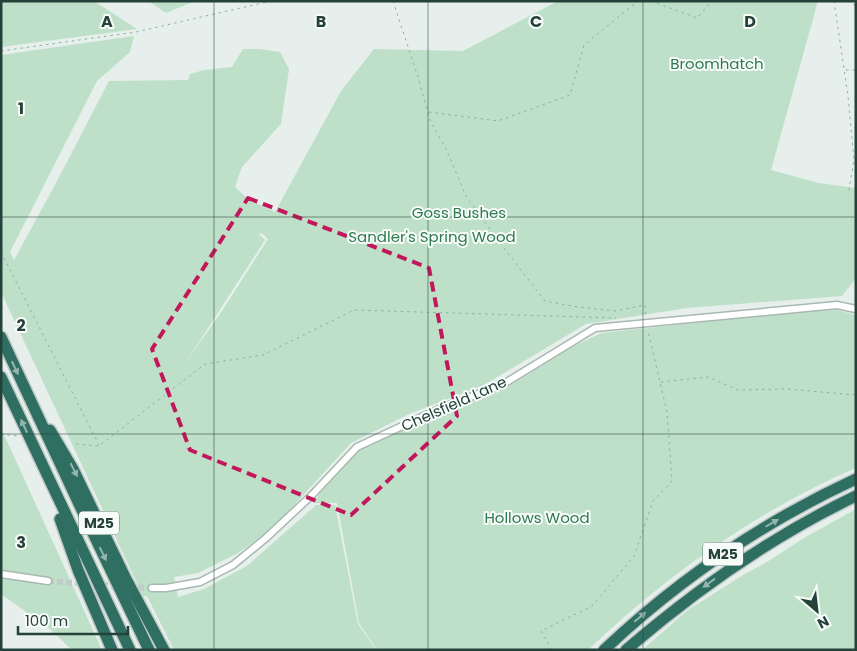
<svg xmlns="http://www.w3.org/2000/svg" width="857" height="651" font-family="Poppins,sans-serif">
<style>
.green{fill:#bfe0c8;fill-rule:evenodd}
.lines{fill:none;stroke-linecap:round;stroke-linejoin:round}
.street-tunnel{stroke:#bfccc8;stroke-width:6;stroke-dasharray:6 3;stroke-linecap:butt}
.street-casing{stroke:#a8b8b2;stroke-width:9}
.highway-casing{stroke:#c2cac8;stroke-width:14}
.path{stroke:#86b3a5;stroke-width:1;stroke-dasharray:2.5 4;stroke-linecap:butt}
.street{stroke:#fff;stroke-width:6}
.highway{stroke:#2f6f62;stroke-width:11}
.oneway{fill:#93b5ae}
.marked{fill:none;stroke:#c2185b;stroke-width:4;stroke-dasharray:10 6;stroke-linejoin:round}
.grid{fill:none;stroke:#24423a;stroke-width:1;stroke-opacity:0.55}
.labels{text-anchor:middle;stroke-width:4;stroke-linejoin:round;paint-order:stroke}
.shield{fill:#f7fbf9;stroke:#637a73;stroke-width:1}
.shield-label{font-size:14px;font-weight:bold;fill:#24423a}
.park-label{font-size:15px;fill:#2d7a4b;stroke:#f7fbf9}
.street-label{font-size:15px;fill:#24423a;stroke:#f7fbf9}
.grid-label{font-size:16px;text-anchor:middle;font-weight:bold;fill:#24423a;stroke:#f7fbf9;stroke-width:4;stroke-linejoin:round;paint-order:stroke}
</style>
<rect width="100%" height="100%" fill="#e6efeb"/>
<g class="green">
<polygon points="1,1 94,1 137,29 1,47"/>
<polygon points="148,1 195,1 166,13"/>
<path d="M 558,1 L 818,1 L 771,170 L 819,183 L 856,188 L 856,278 L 842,296 L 687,308 L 586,324 L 484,385 L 409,414 L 351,443 L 273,528 L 238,553 L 198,573 L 174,577 L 178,597 L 204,589 L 247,566 L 316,505 L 335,505 L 358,624 L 376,650 L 191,650 L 190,646 L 191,650 L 174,650 L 147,596 L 143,596 L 1,292 L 1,55 L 134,36 L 130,52 L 97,81 L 10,252 L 14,260 L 56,183 L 109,81 L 188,80 L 190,74 L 204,70 L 232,67 L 243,49 L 260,49 L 280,52 L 289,69 L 281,124 L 242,167 L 235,187 L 248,199 L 275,212 L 341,91 L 374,49 L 463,51 ZM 258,233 L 263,234 L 268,239 L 222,311 L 186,362 L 265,240 Z"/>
<path d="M 837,310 L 856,315 L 856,468 C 756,511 666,576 588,650 L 377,650 L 359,623 L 337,503 L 314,503 L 320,493 L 359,450 L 398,432 L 508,387 L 573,346 L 602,333 L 785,313 Z"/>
<polygon points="1,428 102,650 72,650 50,629 1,594"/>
<polygon points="856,509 856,650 642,650 688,610 743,575 767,562 804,538"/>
</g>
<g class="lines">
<g class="street-tunnel">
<polyline points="48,581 119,586"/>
<polyline points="129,587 152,588"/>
</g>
<defs>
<g id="street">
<polyline points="1,574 48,581"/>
<polyline points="152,588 166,588 200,582 233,565 266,538 312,495 357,447 441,408 502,385 595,328 837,305 856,309"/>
</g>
<g id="highway">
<polyline points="1,337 79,504 149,650"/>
<polyline points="1,377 130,650"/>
<polyline points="50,430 73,469 125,577 164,650"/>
<polyline points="60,519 78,570 112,650"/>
<path d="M 604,650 C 678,580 763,522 856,479"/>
<path d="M 626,650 C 697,589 772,536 856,496"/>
</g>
</defs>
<use href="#street" class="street-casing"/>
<use href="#highway" class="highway-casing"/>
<g class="path">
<polyline points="393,1 418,77 430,120 446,149 466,196 497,239 545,301 578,307 615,311 645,305 646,317"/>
<polyline points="651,1 697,18 712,1"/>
<polyline points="834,1 848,96 854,160 848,195"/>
<polyline points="848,1 856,6"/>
<polyline points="1,51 136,32 271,1"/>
<polyline points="846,70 856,70"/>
<polyline points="429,112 498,121 570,95 584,45 638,1"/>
<polyline points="1,252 99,445"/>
<polyline points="661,382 708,377 738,390 787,389 856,395"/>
<polyline points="1,434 18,436"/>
<polyline points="76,444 99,446 205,364 263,355 354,310 616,318"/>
<polyline points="552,650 541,631 592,606 634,556 653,501 672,481 667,412 648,331"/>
</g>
<use href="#street" class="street"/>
<use href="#highway" class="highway"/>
</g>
<defs><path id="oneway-solid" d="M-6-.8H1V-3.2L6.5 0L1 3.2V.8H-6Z" transform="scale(1.25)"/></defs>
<g class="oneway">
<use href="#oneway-solid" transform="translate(15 368) rotate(65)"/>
<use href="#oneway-solid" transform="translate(24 426) rotate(-115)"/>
<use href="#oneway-solid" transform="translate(74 470) rotate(63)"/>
<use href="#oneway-solid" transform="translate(772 523) rotate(-30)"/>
<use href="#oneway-solid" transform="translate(103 554) rotate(64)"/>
<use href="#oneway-solid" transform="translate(709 583) rotate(144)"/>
<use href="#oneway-solid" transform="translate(640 617) rotate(-40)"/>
</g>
<path class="marked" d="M 248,198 L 429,268 L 457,416 L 351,515 L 190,450 L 152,349 Z"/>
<path class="grid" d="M 214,1 L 214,650M 428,1 L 428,650M 643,1 L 643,650M 1,217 L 856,217M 1,434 L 856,434"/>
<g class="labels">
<g class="shield">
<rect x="79" y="511.5" width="40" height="23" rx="4"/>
<rect x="703" y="542.5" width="40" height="23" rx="4"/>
</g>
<g class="shield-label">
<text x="99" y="528">M25</text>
<text x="723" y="559">M25</text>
</g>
<g class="park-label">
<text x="717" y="69">Broomhatch</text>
<text x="459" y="218">Goss Bushes</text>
<text x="432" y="242">Sandler's Spring Wood</text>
<text x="537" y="523">Hollows Wood</text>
</g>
<g class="street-label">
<text transform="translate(454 404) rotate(-24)" y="5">Chelsfield Lane</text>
</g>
</g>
<g class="grid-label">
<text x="107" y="27">A</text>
<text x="321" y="27">B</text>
<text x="536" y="27">C</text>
<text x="750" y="27">D</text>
<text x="21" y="114">1</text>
<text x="21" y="331">2</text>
<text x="21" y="548">3</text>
</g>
<rect width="857" height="651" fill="none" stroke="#24423a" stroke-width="5"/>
<g transform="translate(817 611) rotate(152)" stroke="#f7fbf9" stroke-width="4" paint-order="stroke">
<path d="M0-4L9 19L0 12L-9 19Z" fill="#24423a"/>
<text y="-8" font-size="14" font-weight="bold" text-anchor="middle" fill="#24423a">N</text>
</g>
<path d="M18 626v8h110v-8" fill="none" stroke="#24423a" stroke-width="2.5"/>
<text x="25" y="626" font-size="15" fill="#24423a" stroke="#f7fbf9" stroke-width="4" paint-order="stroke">100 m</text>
</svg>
